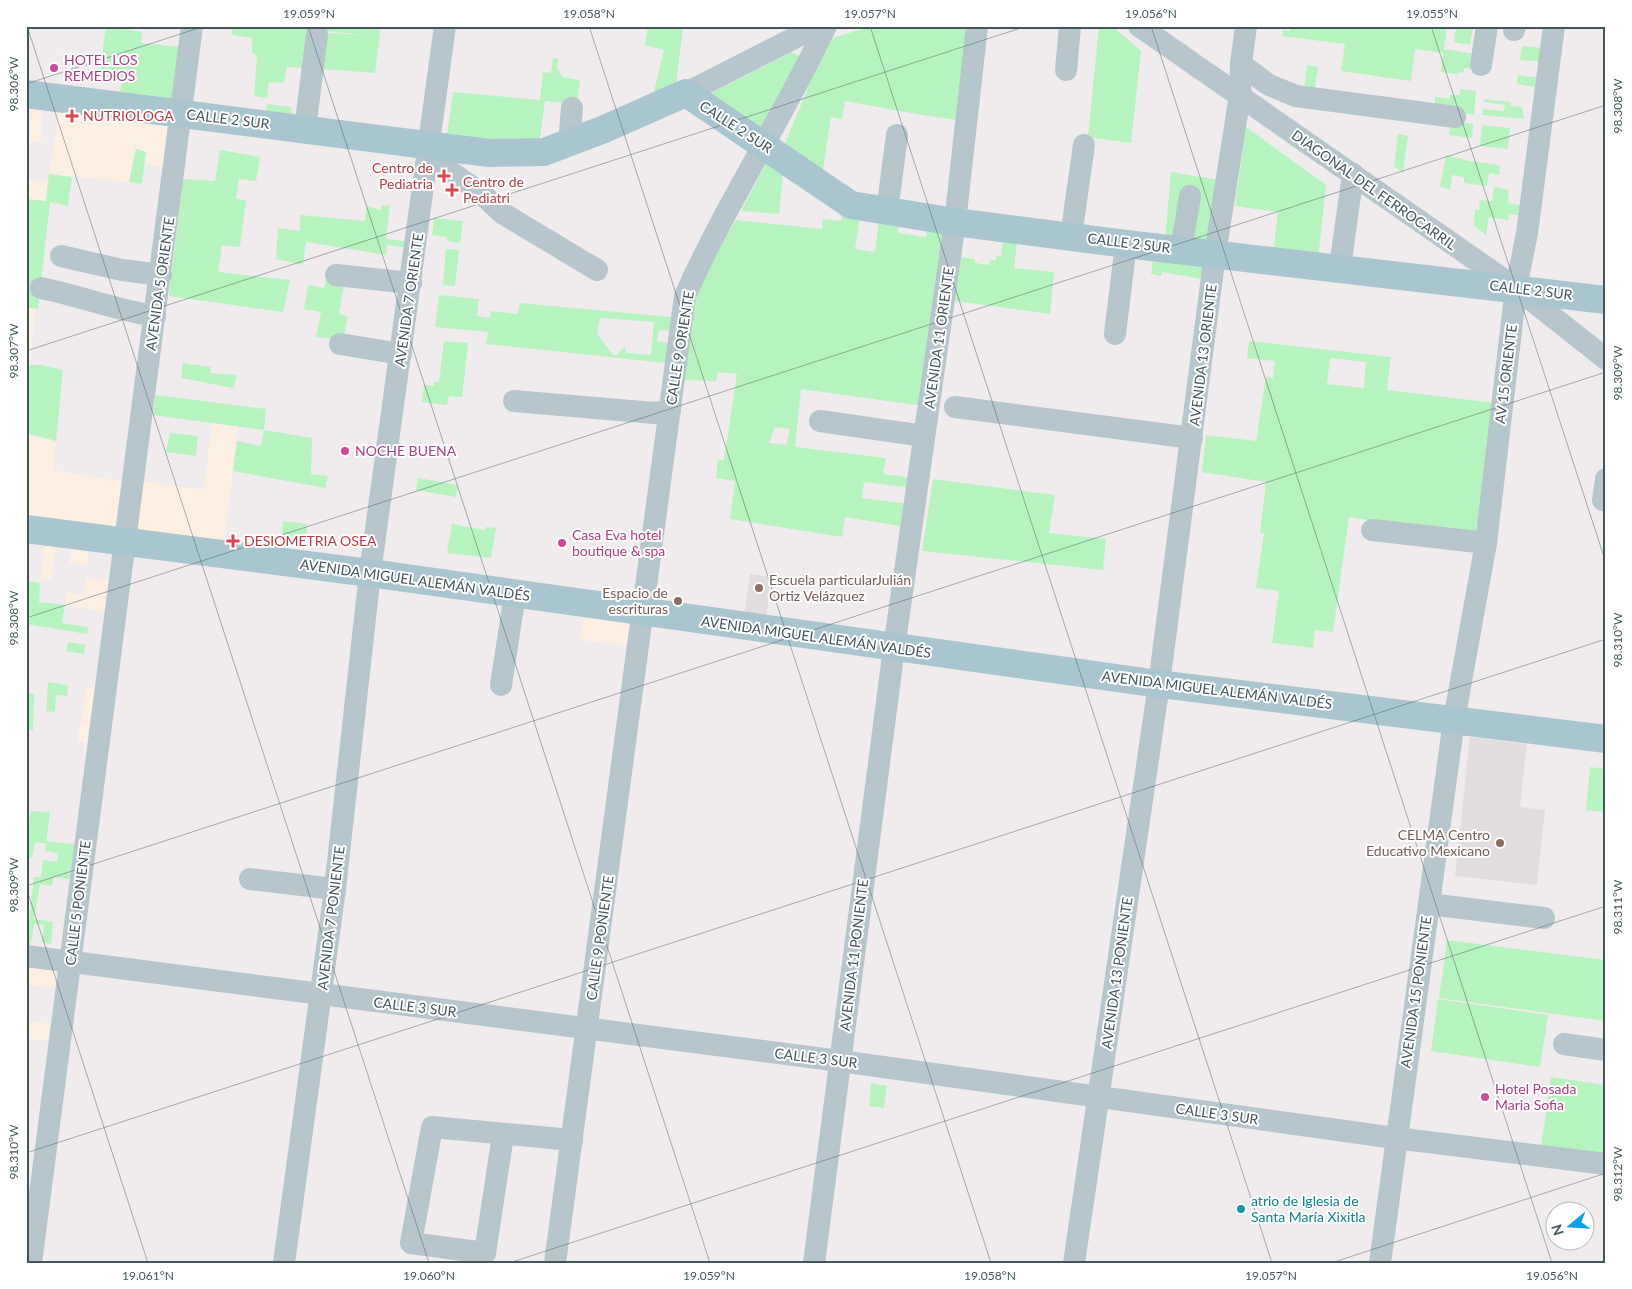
<svg xmlns="http://www.w3.org/2000/svg" width="1632" height="1289" font-family="Lato,sans-serif">
<style>
.commercial{fill:#fdf0e3}
.education{fill:#e1dddf}
.green{fill:#b6f3bf;fill-rule:evenodd}
.lines{fill:none;stroke-linecap:round;stroke-linejoin:round}
.minor{stroke:#b6c6cc;stroke-width:22}
.major{stroke:#a9c5cf;stroke-width:28}
.ticks{fill:none;stroke:#43565c;stroke-width:1;stroke-opacity:0.45}
.hotel-dot{fill:#d1479c;stroke:#fff;stroke-width:2}
.health-dot{fill:#e0444e;stroke:#fff;stroke-width:2}
.education-dot{fill:#8d6e63;stroke:#fff;stroke-width:2}
.culture-dot{fill:#0f9aa8;stroke:#fff;stroke-width:2}
.labels{text-anchor:middle;stroke-width:4;stroke-linejoin:round;paint-order:stroke}
.hotel-label{font-size:14px;fill:#b23c85;stroke:#fff;text-anchor:start}
.health-label{font-size:14px;fill:#be3a42;stroke:#fff;text-anchor:start}
.street-label{font-size:14px;fill:#43565c;stroke:#fff}
.education-label{font-size:14px;fill:#785e54;stroke:#fff;text-anchor:end}
.culture-label{font-size:14px;fill:#0d838f;stroke:#fff;text-anchor:start}
.neatline{fill:none;stroke:#43565c;stroke-width:2}
.ticks-label{font-size:12px;text-anchor:middle;fill:#43565c}
</style>
<rect width="100%" height="100%" fill="#f0eced"/>
<g class="commercial">
<polygon points="60,109 174,122 167,166 144,165 146,152 136,149 137,131 129,182 49,174"/>
<polygon points="42,110 41,142 29,141 32,111"/>
<polygon points="26,179 48,182 46,201 26,199"/>
<polygon points="26,308 35,309 30,365 26,364"/>
<polygon points="212,423 238,425 224,545 133,539 143,481 204,490"/>
<polygon points="26,435 56,441 53,470 124,482 118,528 26,516"/>
<polygon points="45,543 56,544 51,580 40,579"/>
<polygon points="72,548 89,551 87,565 69,563"/>
<polygon points="86,578 117,583 115,598 84,594"/>
<polygon points="67,592 115,600 114,613 65,605"/>
<polygon points="584,616 632,621 629,646 580,640"/>
<polygon points="86,687 103,689 97,722 82,720"/>
<polygon points="80,721 93,723 89,752 84,751 85,742 78,741"/>
<polygon points="26,966 56,970 54,988 26,984"/>
<polygon points="26,1021 50,1024 47,1041 26,1038"/>
</g>
<g class="education">
<polygon points="750,574 771,577 766,619 744,616"/>
<polygon points="1470,737 1527,744 1520,807 1545,810 1537,885 1455,876"/>
</g>
<g class="green">
<polygon points="106,26 142,32 141,43 181,47 172,108 119,97 123,78 99,78"/>
<polygon points="232,26 381,26 375,73 321,69 325,33 365,35 314,30 306,68 287,67 284,83 269,82 267,98 254,96 257,56 252,53 252,38 232,35"/>
<polygon points="648,26 683,26 676,85 653,95 664,50 645,45"/>
<polygon points="871,26 967,26 958,120 922,115 845,101 842,119 831,117 822,175 785,143 813,76 833,38"/>
<polygon points="1099,26 1112,26 1141,51 1131,143 1088,137"/>
<polygon points="1290,26 1447,26 1444,49 1475,54 1473,69 1464,68 1463,73 1458,72 1458,74 1441,72 1443,53 1415,49 1411,81 1341,71 1345,44 1282,36 1283,30 1290,31"/>
<polygon points="1456,26 1473,26 1470,45 1454,42"/>
<polygon points="1522,46 1544,48 1543,62 1520,60"/>
<polygon points="792,52 799,56 764,137 707,95"/>
<polygon points="553,58 559,59 557,67 562,77 580,80 577,104 545,101 539,146 447,135 453,92 540,100 543,72 551,73"/>
<polygon points="1307,65 1318,67 1314,92 1304,91"/>
<polygon points="1518,75 1540,78 1539,88 1517,84"/>
<polygon points="1460,89 1476,91 1474,115 1435,110 1435,97 1449,99 1450,95 1460,95"/>
<polygon points="1484,99 1511,102 1511,106 1522,107 1524,119 1482,115 1483,109 1504,111 1505,105 1484,102"/>
<polygon points="267,104 291,107 292,119 265,116"/>
<polygon points="1452,121 1473,124 1472,138 1449,135"/>
<polygon points="1482,125 1510,128 1508,149 1480,146"/>
<polygon points="1246,127 1326,185 1318,260 1273,254 1278,212 1235,206"/>
<polygon points="1398,134 1408,136 1403,173 1394,166"/>
<polygon points="136,149 146,152 142,184 129,182"/>
<polygon points="220,150 260,157 256,181 239,179 236,199 246,200 240,247 222,245 218,272 290,280 283,312 169,296 183,179 215,181"/>
<polygon points="1446,155 1469,161 1500,165 1499,175 1489,173 1487,186 1464,183 1464,177 1452,175 1450,190 1440,186"/>
<polygon points="771,163 783,172 779,214 741,211 766,164"/>
<polygon points="1171,172 1219,180 1210,246 1165,240"/>
<polygon points="49,174 72,177 68,206 50,202 38,309 26,307 26,199 46,201"/>
<polygon points="1494,187 1509,190 1508,203 1524,206 1523,216 1509,214 1508,220 1489,217 1486,235 1474,226 1475,209 1479,210 1480,200 1492,201"/>
<polygon points="382,205 390,206 386,239 410,242 410,248 387,245 386,255 306,242 303,265 276,259 278,228 300,231 300,215 365,221 367,206 381,210"/>
<path d="M 843,209 L 860,217 L 855,249 L 875,252 L 879,221 L 899,225 L 898,233 L 926,237 L 927,230 L 944,233 L 923,406 L 801,389 L 795,447 L 886,458 L 883,474 L 913,478 L 912,488 L 864,482 L 862,498 L 909,504 L 906,527 L 845,517 L 842,537 L 730,519 L 735,481 L 716,478 L 718,460 L 724,460 L 737,374 L 718,372 L 716,381 L 684,380 L 695,289 L 736,220 L 822,229 L 823,219 L 841,221 ZM 775,427 L 790,429 L 786,445 L 769,443 Z"/>
<polygon points="434,218 463,221 460,243 447,241 447,237 432,235"/>
<polygon points="1003,240 1017,242 1014,268 1054,272 1050,314 955,301 961,257 975,259 975,263 989,265 991,260 996,260 996,256 1001,256"/>
<polygon points="446,249 459,250 455,286 443,285"/>
<polygon points="1153,260 1205,267 1203,279 1162,272 1161,276 1151,274"/>
<polygon points="327,277 345,279 339,314 348,316 343,340 316,337 321,312 304,309 308,285 324,288"/>
<path d="M 439,295 L 479,299 L 477,316 L 490,318 L 491,311 L 518,314 L 520,303 L 672,317 L 670,331 L 659,330 L 657,341 L 668,343 L 666,363 L 486,344 L 488,332 L 435,327 ZM 600,318 L 654,322 L 651,355 L 627,353 L 624,347 L 617,355 L 613,355 L 597,334 Z"/>
<polygon points="444,341 468,343 462,397 449,396 447,405 422,402 424,385 434,386 434,382 439,382"/>
<path d="M 1249,341 L 1391,357 L 1387,390 L 1495,403 L 1475,537 L 1349,517 L 1333,632 L 1315,630 L 1313,648 L 1272,643 L 1279,591 L 1256,588 L 1264,533 L 1260,533 L 1266,482 L 1202,472 L 1206,435 L 1256,441 L 1266,377 L 1273,378 L 1275,361 L 1247,358 ZM 1330,358 L 1366,362 L 1364,388 L 1327,384 Z"/>
<polygon points="183,363 211,367 210,373 237,375 233,388 181,378"/>
<polygon points="26,365 42,365 63,370 56,441 26,433"/>
<polygon points="156,395 266,409 264,430 312,438 311,474 328,476 325,488 233,471 237,441 261,446 264,430 153,415"/>
<polygon points="170,433 198,436 196,456 166,452"/>
<polygon points="418,478 458,485 456,497 416,490"/>
<polygon points="933,479 1055,495 1049,533 1106,539 1103,570 922,551"/>
<polygon points="283,521 307,524 306,539 282,535"/>
<polygon points="452,524 485,530 486,527 496,528 491,558 447,553"/>
<polygon points="26,581 40,583 39,602 65,605 62,623 88,627 87,634 26,624"/>
<polygon points="68,642 85,645 84,654 66,651"/>
<polygon points="48,682 68,685 67,696 56,695 55,712 46,711"/>
<polygon points="26,693 34,694 33,730 26,730"/>
<polygon points="1590,767 1606,769 1606,812 1586,810"/>
<polygon points="31,811 50,812 46,844 35,842 32,858 26,857 26,838"/>
<polygon points="47,841 79,845 75,880 54,877 52,886 40,884 34,919 53,922 51,944 42,942 44,925 34,924 30,949 26,948 34,877 41,877 43,860 57,862 58,853 45,851"/>
<polygon points="1447,940 1606,960 1606,1021 1439,998"/>
<polygon points="1438,999 1548,1015 1540,1067 1431,1051"/>
<polygon points="1551,1077 1606,1085 1606,1157 1541,1148"/>
<polygon points="871,1083 887,1086 884,1108 869,1106"/>
</g>
<g class="lines">
<g class="minor">
<polyline points="1139,26 1516,288 1606,359"/>
<polyline points="1514,30 1515,26"/>
<polyline points="1241,64 1269,85 1296,96 1455,117"/>
<polyline points="1481,65 1487,26"/>
<polyline points="1066,70 1070,26"/>
<polyline points="686,93 818,26"/>
<polyline points="305,129 317,34"/>
<polyline points="569,143 572,108"/>
<polyline points="429,157 480,192 502,213 597,270"/>
<polyline points="887,212 897,135"/>
<polyline points="1071,236 1084,145"/>
<polyline points="1181,250 1190,196"/>
<polyline points="61,256 122,270 161,275"/>
<polyline points="1340,267 1353,174"/>
<polyline points="336,275 411,283"/>
<path d="M 41,288 C 80,296 116,310 155,316"/>
<polyline points="1115,334 1126,244"/>
<polyline points="340,344 401,354"/>
<polyline points="514,401 654,413 670,411"/>
<polyline points="955,407 1192,438"/>
<polyline points="820,421 924,436"/>
<polyline points="1603,500 1606,479"/>
<polyline points="1372,530 1486,543"/>
<polyline points="501,685 515,594"/>
<polyline points="250,879 335,889"/>
<polyline points="1429,904 1544,918"/>
<polyline points="26,956 840,1061 1395,1138 1606,1164"/>
<polyline points="1564,1044 1606,1050"/>
<polyline points="503,1135 485,1253 411,1243 432,1127 572,1140"/>
<polyline points="31,1263 192,26"/>
<polyline points="284,1263 335,889 370,573 445,26"/>
<path d="M 555,1263 L 685,296 C 726,203 783,118 826,26"/>
<polyline points="814,1263 894,648 955,222 977,26"/>
<polyline points="1074,1263 1159,684 1215,254 1240,95 1241,64 1246,26"/>
<polyline points="1380,1263 1454,720 1486,543 1516,288 1527,233 1554,26"/>
</g>
<g class="major">
<polyline points="26,94 489,153 544,152 602,130 686,93 851,205 955,222 1126,244 1606,300"/>
<polyline points="26,529 370,573 1159,684 1606,739"/>
</g>
</g>
<path class="ticks" d="M 27,26 L 429,1263M 308,26 L 710,1263M 589,26 L 991,1263M 870,26 L 1272,1263M 1151,26 L 1552,1263M 1431,26 L 1606,563M 26,84 L 205,26M 26,351 L 1027,26M 26,618 L 1606,105M 26,886 L 1606,372M 26,887 L 148,1263M 26,1153 L 1606,639M 509,1263 L 1606,906M 1331,1263 L 1606,1173"/>
<g class="hotel-dot">
<circle cx="54" cy="68" r="5"/>
<circle cx="345" cy="451" r="5"/>
<circle cx="562" cy="543" r="5"/>
<circle cx="1485" cy="1097" r="5"/>
</g>
<g class="health-dot">
<path d="M69.5 108.5h5v5h5v5h-5v5h-5v-5h-5v-5h5z"/>
<path d="M441.5 168.5h5v5h5v5h-5v5h-5v-5h-5v-5h5z"/>
<path d="M449.5 182.5h5v5h5v5h-5v5h-5v-5h-5v-5h5z"/>
<path d="M230.5 533.5h5v5h5v5h-5v5h-5v-5h-5v-5h5z"/>
</g>
<g class="education-dot">
<circle cx="759" cy="588" r="5"/>
<circle cx="678" cy="601" r="5"/>
<circle cx="1500" cy="843" r="5"/>
</g>
<circle class="culture-dot" cx="1241" cy="1209" r="5"/>
<g class="labels">
<g class="hotel-label">
<text x="64" y="65">HOTEL LOS<tspan x="64" dy="16">REMEDIOS</tspan></text>
<text x="355" y="456">NOCHE BUENA</text>
<text x="572" y="540">Casa Eva hotel<tspan x="572" dy="16">boutique &amp; spa</tspan></text>
<text x="1495" y="1094">Hotel Posada<tspan x="1495" dy="16">Maria Sofia</tspan></text>
</g>
<g class="health-label">
<text x="83" y="121">NUTRIOLOGA</text>
<text x="433" y="173" text-anchor="end">Centro de<tspan x="433" dy="16">Pediatria</tspan></text>
<text x="463" y="187">Centro de<tspan x="463" dy="16">Pediatri</tspan></text>
<text x="244" y="546">DESIOMETRIA OSEA</text>
</g>
<g class="street-label">
<text transform="translate(228 119) rotate(7)" y="5">CALLE 2 SUR</text>
<text transform="translate(736 127) rotate(33)" y="5">CALLE 2 SUR</text>
<text transform="translate(1374 190) rotate(35)" y="5">DIAGONAL DEL FERROCARRIL</text>
<text transform="translate(1129 243) rotate(7)" y="5">CALLE 2 SUR</text>
<text transform="translate(160 284) rotate(-82)" y="5">AVENIDA 5 ORIENTE</text>
<text transform="translate(1531 290) rotate(7)" y="5">CALLE 2 SUR</text>
<text transform="translate(409 300) rotate(-82)" y="5">AVENIDA 7 ORIENTE</text>
<text transform="translate(939 338) rotate(-82)" y="5">AVENIDA 11 ORIENTE</text>
<text transform="translate(680 348) rotate(-81)" y="5">CALLE 9 ORIENTE</text>
<text transform="translate(1203 355) rotate(-83)" y="5">AVENIDA 13 ORIENTE</text>
<text transform="translate(1506 374) rotate(-83)" y="5">AV 15 ORIENTE</text>
<text transform="translate(415 580) rotate(8)" y="5">AVENIDA MIGUEL ALEMÁN VALDÉS</text>
<text transform="translate(816 637) rotate(8)" y="5">AVENIDA MIGUEL ALEMÁN VALDÉS</text>
<text transform="translate(1217 690) rotate(7)" y="5">AVENIDA MIGUEL ALEMÁN VALDÉS</text>
<text transform="translate(78 903) rotate(-83)" y="5">CALLE 5 PONIENTE</text>
<text transform="translate(331 918) rotate(-83)" y="5">AVENIDA 7 PONIENTE</text>
<text transform="translate(600 938) rotate(-82)" y="5">CALLE 9 PONIENTE</text>
<text transform="translate(854 955) rotate(-83)" y="5">AVENIDA 11 PONIENTE</text>
<text transform="translate(1117 973) rotate(-82)" y="5">AVENIDA 13 PONIENTE</text>
<text transform="translate(1416 992) rotate(-82)" y="5">AVENIDA 15 PONIENTE</text>
<text transform="translate(415 1007) rotate(7)" y="5">CALLE 3 SUR</text>
<text transform="translate(816 1058) rotate(7)" y="5">CALLE 3 SUR</text>
<text transform="translate(1217 1114) rotate(8)" y="5">CALLE 3 SUR</text>
</g>
<g class="education-label">
<text x="769" y="585" text-anchor="start">Escuela particularJulián<tspan x="769" dy="16">Ortiz Velázquez</tspan></text>
<text x="668" y="598">Espacio de<tspan x="668" dy="16">escrituras</tspan></text>
<text x="1490" y="840">CELMA Centro<tspan x="1490" dy="16">Educativo Mexicano</tspan></text>
</g>
<g class="culture-label">
<text x="1251" y="1206">atrio de Iglesia de<tspan x="1251" dy="16">Santa María Xixitla</tspan></text>
</g>
</g>
<rect width="1632" height="1289" fill="none" stroke="#ffffff" stroke-width="55"/>
<g transform="translate(1570 1226) rotate(252)"><circle r="24" fill="#ffffff" stroke="#b4bbbe"/>
<path d="M0-4L9 19L0 12L-9 19Z" fill="#08a1ee"/>
<text y="-8" font-size="14" font-weight="bold" text-anchor="middle" fill="#43565c">N</text>
</g>
<rect x="28" y="28" width="1576" height="1234" class="neatline"/>
<g class="ticks-label">
<text x="309" y="18">19.059°N</text>
<text x="589" y="18">19.058°N</text>
<text x="870" y="18">19.057°N</text>
<text x="1151" y="18">19.056°N</text>
<text x="1432" y="18">19.055°N</text>
<text transform="translate(14 84) rotate(-90)" y="4">98.306°W</text>
<text transform="translate(1618 106) rotate(-90)" y="4">98.308°W</text>
<text transform="translate(14 351) rotate(-90)" y="4">98.307°W</text>
<text transform="translate(1618 373) rotate(-90)" y="4">98.309°W</text>
<text transform="translate(14 618) rotate(-90)" y="4">98.308°W</text>
<text transform="translate(1618 640) rotate(-90)" y="4">98.310°W</text>
<text transform="translate(14 885) rotate(-90)" y="4">98.309°W</text>
<text transform="translate(1618 907) rotate(-90)" y="4">98.311°W</text>
<text transform="translate(14 1152) rotate(-90)" y="4">98.310°W</text>
<text transform="translate(1618 1174) rotate(-90)" y="4">98.312°W</text>
<text x="148" y="1280">19.061°N</text>
<text x="429" y="1280">19.060°N</text>
<text x="709" y="1280">19.059°N</text>
<text x="990" y="1280">19.058°N</text>
<text x="1271" y="1280">19.057°N</text>
<text x="1552" y="1280">19.056°N</text>
</g>
</svg>
